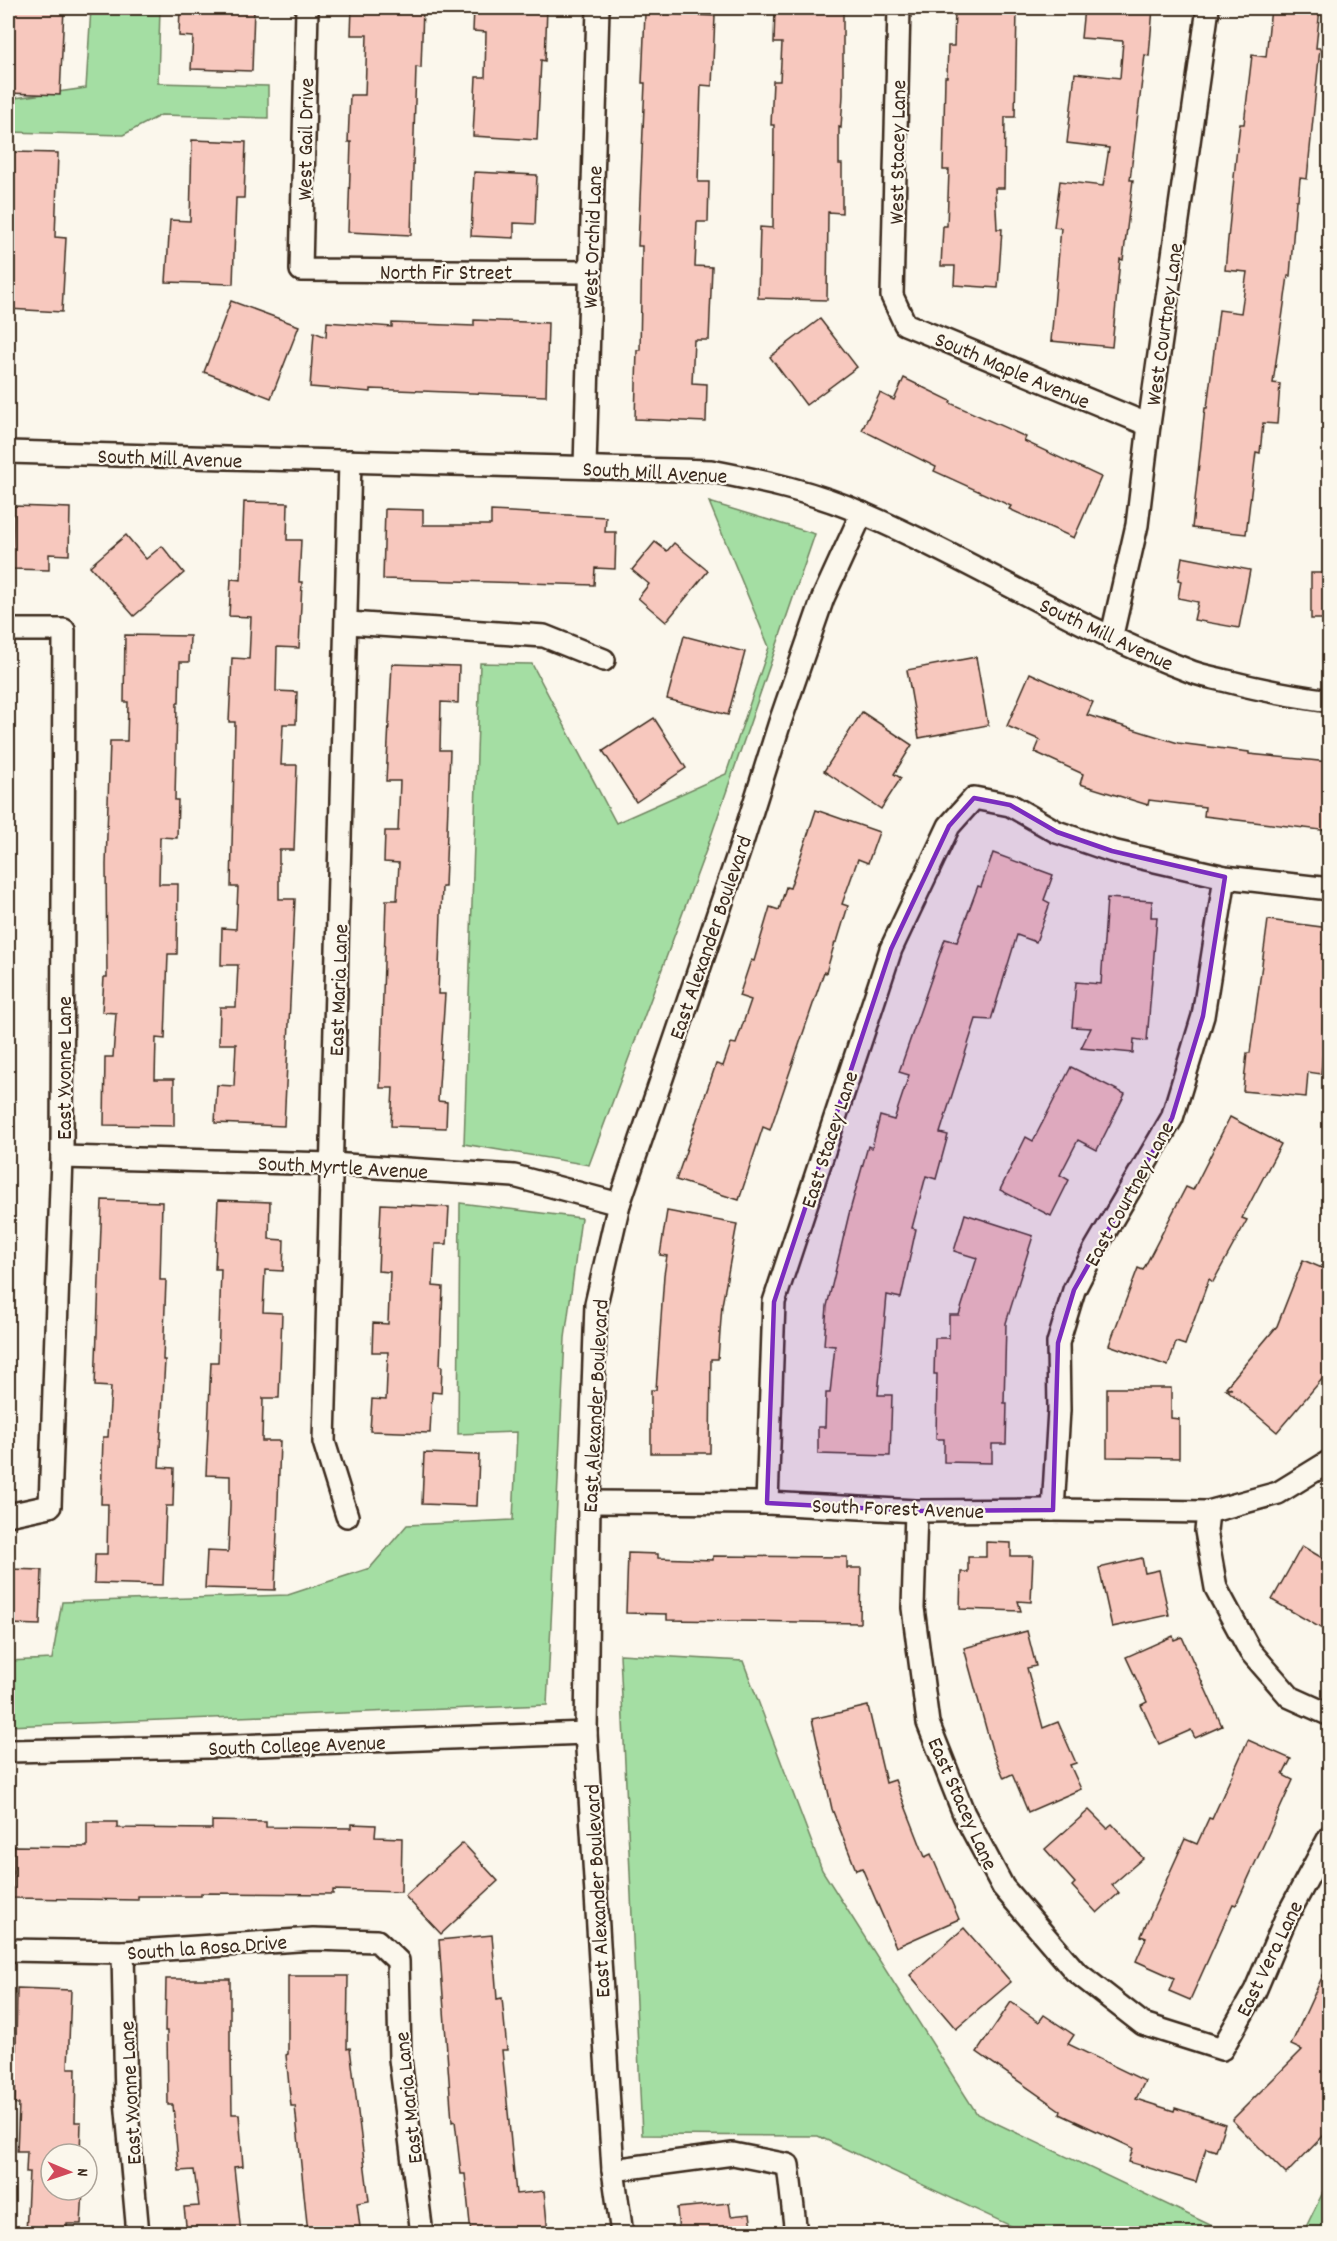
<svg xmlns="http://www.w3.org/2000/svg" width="1337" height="2241" font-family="Dekko,sans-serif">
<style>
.green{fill:#a4dea3;stroke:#708460;stroke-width:1.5}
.building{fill:#f7c8be;stroke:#3b2a1e;stroke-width:1.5}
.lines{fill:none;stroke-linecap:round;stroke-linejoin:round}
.minor-casing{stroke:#3b2a1e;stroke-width:26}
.minor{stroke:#fbf7ec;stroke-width:21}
.marked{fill:#7b2cbf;fill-opacity:0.2;stroke:#7b2cbf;stroke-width:4.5;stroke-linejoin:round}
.labels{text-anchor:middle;stroke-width:4.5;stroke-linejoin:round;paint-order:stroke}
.street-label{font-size:22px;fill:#3b2a1e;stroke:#fbf7ec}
</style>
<rect width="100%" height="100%" fill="#fbf7ec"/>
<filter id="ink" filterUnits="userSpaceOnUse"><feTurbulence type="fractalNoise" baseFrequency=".0167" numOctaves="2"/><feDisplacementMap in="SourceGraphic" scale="12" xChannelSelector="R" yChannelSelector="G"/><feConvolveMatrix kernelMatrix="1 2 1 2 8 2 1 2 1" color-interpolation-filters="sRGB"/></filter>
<g filter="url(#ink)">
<g class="green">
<polygon points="91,8 160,8 158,83 268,86 268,118 161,115 123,135 8,132 8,99 86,88"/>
<polygon points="709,502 815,534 708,845 589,1165 464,1144 480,663 532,664 616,823 726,774 769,647"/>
<polygon points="460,1203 581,1218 565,1338 547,1705 8,1726 8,1661 52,1659 62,1602 288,1595 370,1568 407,1525 513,1520 517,1432 458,1434"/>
<polygon points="620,1654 743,1661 822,1870 977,2114 1227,2233 1026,2233 818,2136 642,2135"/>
<polygon points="1329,2180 1329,2233 1303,2233"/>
</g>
<g class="building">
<polygon points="8,8 64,8 60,95 8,93"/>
<polygon points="180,8 254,8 252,71 191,69 193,37 179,36"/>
<polygon points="352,8 423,8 421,68 416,67 411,235 348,232 351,142 348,142 350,95 365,95 367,35 351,35"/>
<polygon points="474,8 547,8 545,61 541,60 537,140 473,136 476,77 485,77 486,32 473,31"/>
<polygon points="775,8 843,8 843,95 841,128 839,127 839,164 842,164 842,213 828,212 827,300 758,298 760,227 773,228 774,125 771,125 773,81 780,81 782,43 774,43"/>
<polygon points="955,8 1017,8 1015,117 1005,117 1004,188 995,188 997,229 1002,229 998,288 954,285 955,266 941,266 943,226 947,226 949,170 943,170 945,77 947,77 948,46 954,46"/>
<polygon points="1084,8 1153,8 1149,56 1145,55 1130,180 1133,180 1123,260 1120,259 1112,347 1051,341 1061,228 1054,227 1060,181 1103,186 1109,148 1067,143 1075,73 1120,78 1123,41 1081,38"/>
<polygon points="1271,8 1320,8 1316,48 1320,48 1307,179 1300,178 1298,200 1296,200 1290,276 1288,276 1273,383 1280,384 1277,424 1263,423 1260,453 1256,452 1246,534 1192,528 1205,408 1207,408 1219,310 1241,313 1247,272 1225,270 1236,157 1240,124 1244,124 1252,55 1266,57"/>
<polygon points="645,13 715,16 712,86 701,85 698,182 709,182 708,222 697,222 695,266 712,267 709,340 694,340 692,383 707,384 706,422 635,419 637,350 640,350 642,246 638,246 645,83 642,83"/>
<polygon points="192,140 246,142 244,198 236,198 233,284 166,282 170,220 190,221"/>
<polygon points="13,152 58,153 55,237 66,238 62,312 8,309 8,168 13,168"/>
<polygon points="474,172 537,175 535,224 514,223 514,238 471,236"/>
<polygon points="231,301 299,326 271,398 204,372"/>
<polygon points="820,319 857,367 806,405 770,357"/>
<polygon points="474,320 548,323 546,396 371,389 371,392 310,387 314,332 326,337 327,322 392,327 392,323 474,326"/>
<polygon points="904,378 951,401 950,403 1026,437 1024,441 1101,477 1074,538 1009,509 1011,506 934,471 936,467 862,430 880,393 894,400"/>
<polygon points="244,502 288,503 287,540 301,540 299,582 302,582 299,648 277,647 276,691 297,692 296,724 283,724 281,765 297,765 294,850 279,850 279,899 295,899 284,1126 215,1123 217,1085 234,1086 236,1044 219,1044 220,1007 236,1007 238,965 221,965 222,928 236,929 238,887 231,887 235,722 229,722 232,658 249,659 251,617 229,616 231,579 241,580"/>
<polygon points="14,506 70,508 69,555 49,554 49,570 12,569"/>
<polygon points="385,509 423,510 423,525 491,525 491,511 606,517 605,532 616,532 615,569 595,568 594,585 383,579"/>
<polygon points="126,535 146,559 162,546 184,573 134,616 90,566"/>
<polygon points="655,542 667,551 674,543 708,571 666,622 638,598 649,584 632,570"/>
<polygon points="1182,557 1250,570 1239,628 1194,620 1198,602 1178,598 1181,581 1178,580"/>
<rect x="1311" y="573" width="18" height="46"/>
<polygon points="125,635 190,636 189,662 180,662 179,703 177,703 175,800 178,800 177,838 160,837 159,884 178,884 177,954 168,954 165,1039 156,1038 155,1079 174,1079 174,1126 104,1125 105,1057 113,1057 116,1013 102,1012 104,977 107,977 106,865 110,741 127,741 128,702 124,702"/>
<polygon points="684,636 745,652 728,715 667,699"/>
<polygon points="976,657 988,725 919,738 907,670"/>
<polygon points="392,664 459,666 458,703 441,702 440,750 450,750 445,887 442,887 438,994 445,994 438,1101 447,1102 446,1128 391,1126 393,1088 380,1088 386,900 397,900 399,863 384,862 385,831 398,831 400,781 386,781"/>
<polygon points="1030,673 1093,702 1087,715 1178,743 1249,752 1249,754 1329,762 1329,831 1204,816 1205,807 1149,800 1148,805 1080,784 1083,774 1035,752 1040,740 1007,726"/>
<polygon points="862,712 912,745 894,774 901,778 881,809 824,771"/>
<polygon points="654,718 686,768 636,802 603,751"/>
<polygon points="816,810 879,832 868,863 858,859 842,904 848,906 837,942 835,942 826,973 824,972 770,1130 763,1127 739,1200 676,1180 716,1064 723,1066 731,1043 736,1044 751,1000 739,996 751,960 754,961 770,907 779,910 786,887 790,888"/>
<polygon points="993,853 1053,875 1044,900 1050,903 1036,942 1017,935 991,1020 976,1019 940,1133 948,1135 936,1179 926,1176 912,1228 916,1229 901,1298 887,1295 878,1395 892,1395 890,1456 818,1454 818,1427 825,1427 826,1393 830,1393 835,1346 824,1345 827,1306 849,1214 868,1146 872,1148 880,1116 894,1120 909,1075 899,1072 945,939 957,942 978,886 981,887"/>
<polygon points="1107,898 1152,901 1151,917 1157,917 1147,1041 1134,1039 1133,1053 1081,1048 1091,1028 1072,1027 1076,982 1101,984"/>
<polygon points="1268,920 1329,928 1329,978 1323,1029 1325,1029 1321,1074 1308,1072 1306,1097 1243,1091 1247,1053 1250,1053"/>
<polygon points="1071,1067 1125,1094 1097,1150 1078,1140 1060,1175 1069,1180 1051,1216 1000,1190 1026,1137 1033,1141"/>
<polygon points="1230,1117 1281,1144 1242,1218 1247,1220 1213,1282 1209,1279 1185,1345 1176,1342 1168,1366 1109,1345 1138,1268 1143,1270 1186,1187 1193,1190"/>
<polygon points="102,1200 162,1202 160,1280 166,1280 163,1360 165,1360 159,1467 174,1468 173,1506 166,1506 163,1585 94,1583 95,1554 107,1554 108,1504 101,1504 103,1437 108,1437 111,1387 95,1386"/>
<polygon points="218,1200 270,1202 269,1239 284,1240 283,1271 265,1270 263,1312 282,1313 279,1398 263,1398 262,1441 280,1441 275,1590 205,1588 207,1551 228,1552 230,1506 230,1476 206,1475 211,1362 218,1362 221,1269 215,1269"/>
<polygon points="381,1204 449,1207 447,1244 435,1244 433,1286 443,1287 440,1366 442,1366 441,1393 432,1392 430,1433 370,1431 372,1399 386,1400 388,1352 372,1352 373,1323 388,1324 390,1272 378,1271"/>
<polygon points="667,1211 737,1224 722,1305 718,1359 711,1359 710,1453 651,1453 651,1390 656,1390 664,1275 667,1256 660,1255"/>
<polygon points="965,1214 1033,1236 1006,1323 1004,1403 1007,1403 1006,1444 992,1444 992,1463 944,1462 944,1439 936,1439 937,1374 934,1374 935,1338 949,1338 949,1315 959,1315 977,1258 954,1251"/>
<polygon points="1303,1260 1329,1271 1329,1371 1277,1432 1226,1389 1232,1389 1226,1387 1277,1326"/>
<polygon points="1107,1388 1171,1388 1171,1418 1179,1419 1179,1458 1107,1457"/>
<polygon points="424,1453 479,1455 477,1506 422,1504"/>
<polygon points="986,1542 1011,1543 1011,1556 1033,1556 1031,1602 1018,1601 1021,1611 960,1609 961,1572 968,1572 968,1557 986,1557"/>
<polygon points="1302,1546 1329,1562 1329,1633 1272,1600"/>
<polygon points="628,1553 658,1554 658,1558 713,1560 713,1556 847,1557 847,1568 861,1568 860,1623 667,1620 667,1614 626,1613"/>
<polygon points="1142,1558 1145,1573 1159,1570 1169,1615 1112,1627 1099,1568"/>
<polygon points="8,1569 42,1570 40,1625 8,1624"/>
<polygon points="1027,1631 1036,1666 1027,1668 1043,1728 1058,1722 1076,1763 1070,1765 1081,1789 1028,1812 1012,1774 1004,1778 992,1750 964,1648"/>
<polygon points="1173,1636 1174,1640 1182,1637 1222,1726 1195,1738 1191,1730 1159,1744 1141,1705 1147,1702 1126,1657"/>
<polygon points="868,1706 886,1783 895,1780 925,1857 931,1854 959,1919 896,1947 862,1868 856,1870 832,1809 812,1719"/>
<polygon points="1248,1740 1291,1759 1283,1775 1293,1780 1236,1905 1233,1904 1190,2000 1169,1991 1174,1978 1136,1961 1146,1938 1141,1936 1185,1839 1197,1844 1209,1818 1212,1819"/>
<polygon points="1089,1810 1107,1828 1112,1824 1143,1858 1112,1885 1119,1893 1097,1913 1072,1886 1075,1883 1045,1849"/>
<polygon points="212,1821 266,1822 266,1827 352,1828 352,1824 376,1825 375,1837 402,1838 401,1892 333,1890 333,1894 201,1893 201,1896 138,1896 138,1900 13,1898 14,1846 87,1847 87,1822 117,1822 117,1828 212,1829"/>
<polygon points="463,1843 498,1881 441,1934 405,1896"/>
<polygon points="964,1928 1011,1982 956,2029 910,1975"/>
<polygon points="492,1935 497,1999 502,1998 507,2050 502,2050 516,2194 544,2191 548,2234 471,2234 465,2174 461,2174 455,2121 452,2122 439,1940"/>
<polygon points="1329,1962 1329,2130 1286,2174 1232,2120 1302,2050 1291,2045"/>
<polygon points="288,1976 348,1976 347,2049 350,2048 369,2201 357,2203 360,2227 308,2233 295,2106 291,2106 286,2055 288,2054"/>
<polygon points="166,1979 230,1979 230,2052 231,2052 232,2114 239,2114 243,2166 234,2167 241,2234 187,2234 184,2207 199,2206 194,2170 179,2171 173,2105 168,2105 167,2031 165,2031"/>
<polygon points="17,1988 71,1990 68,2068 76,2068 75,2122 81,2122 80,2154 51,2154 51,2190 83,2190 81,2224 67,2224 67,2234 26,2234 29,2172 26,2172 27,2151 17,2151 19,2104 15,2104"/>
<polygon points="1011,2002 1039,2022 1044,2015 1074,2035 1068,2044 1145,2081 1136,2099 1174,2111 1175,2108 1225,2124 1216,2151 1206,2148 1196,2182 1129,2162 1133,2148 1060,2114 1061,2111 977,2052"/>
<polygon points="729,2203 731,2216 750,2214 753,2234 679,2234 677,2208"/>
</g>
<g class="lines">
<defs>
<g id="minor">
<polyline points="307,8 301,270 590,272"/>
<polyline points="899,8 892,296 905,324 1149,425"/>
<path d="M 8,452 L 711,471 C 763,481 815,492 864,514 C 976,562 1078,629 1192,672 C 1203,676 1215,678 1227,681 C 1261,690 1294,696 1330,701"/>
<polyline points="585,467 598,8"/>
<polyline points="348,623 544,636 604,660"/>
<polyline points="8,630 64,630 62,1157 50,1506 8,1515"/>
<polyline points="1111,639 1137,525 1149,425 1208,8"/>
<polyline points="62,1157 331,1164 514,1176 619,1204"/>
<polyline points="589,1502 767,1503 916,1511 1053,1510 1208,1512 1278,1493 1330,1461"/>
<polyline points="767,1503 774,1302 891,949 949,826 974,798 1010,805 1057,832 1112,851 1225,877 1330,889"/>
<polyline points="1053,1510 1059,1410 1058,1343 1074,1290 1095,1249 1172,1118 1203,1016 1225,877"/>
<polyline points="916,1511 913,1608 928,1723 964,1814 1003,1887 1075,1971 1143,2024 1222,2049 1255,1991 1285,1920 1330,1836"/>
<polyline points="1208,1512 1206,1531 1216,1588 1250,1651 1290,1697 1330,1715"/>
<polyline points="347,1516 324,1442 350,461"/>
<polyline points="8,1751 208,1747 586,1733"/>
<polyline points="8,1950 123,1952 313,1939 377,1941 398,1961 400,2059 422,2234"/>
<polyline points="123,1952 126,2100 138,2234"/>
<polyline points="613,2170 733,2154 788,2165 796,2234"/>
<polyline points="622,2234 613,2170 586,1733 589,1502 596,1304 619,1204 740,849 780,722 823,598 862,513"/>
</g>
</defs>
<use href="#minor" class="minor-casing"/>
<use href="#minor" class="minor"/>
</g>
</g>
<path class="marked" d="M 974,798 L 1010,805 L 1057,832 L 1112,851 L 1225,877 L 1203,1016 L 1172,1118 L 1074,1290 L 1058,1343 L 1053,1510 L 916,1511 L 767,1503 L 774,1302 L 891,949 L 949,826 Z"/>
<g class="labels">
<g class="street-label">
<text transform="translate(304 139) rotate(-89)" y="8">West Gail Drive</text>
<text transform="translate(896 152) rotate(-89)" y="8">West Stacey Lane</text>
<text transform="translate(591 237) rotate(-88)" y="8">West Orchid Lane</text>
<text x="446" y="279">North Fir Street</text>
<text transform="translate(1163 324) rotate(-82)" y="8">West Courtney Lane</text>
<text transform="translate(1013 369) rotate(23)" y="8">South Maple Avenue</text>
<text transform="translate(170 457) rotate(2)" y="8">South Mill Avenue</text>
<text transform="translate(655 471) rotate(3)" y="8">South Mill Avenue</text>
<text transform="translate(1107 633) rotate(25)" y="8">South Mill Avenue</text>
<text transform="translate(709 937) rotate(-71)" y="8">East Alexander Boulevard</text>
<text transform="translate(337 990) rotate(-88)" y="8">East Maria Lane</text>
<text transform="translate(63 1068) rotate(-90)" y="8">East Yvonne Lane</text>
<text transform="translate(828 1139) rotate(-72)" y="8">East Stacey Lane</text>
<text transform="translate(343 1166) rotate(3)" y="8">South Myrtle Avenue</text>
<text transform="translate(1128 1193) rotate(-61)" y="8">East Courtney Lane</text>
<text transform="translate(594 1406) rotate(-87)" y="8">East Alexander Boulevard</text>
<text transform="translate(898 1507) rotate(2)" y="8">South Forest Avenue</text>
<text transform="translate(297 1744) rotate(-2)" y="8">South College Avenue</text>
<text transform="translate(964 1803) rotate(66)" y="8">East Stacey Lane</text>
<text transform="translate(596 1891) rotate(-93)" y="8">East Alexander Boulevard</text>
<text transform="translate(207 1946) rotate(-4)" y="8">South la Rosa Drive</text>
<text transform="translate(1268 1958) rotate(-64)" y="8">East Vera Lane</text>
<text transform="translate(129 2093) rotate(-93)" y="8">East Yvonne Lane</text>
<text transform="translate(407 2098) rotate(-96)" y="8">East Maria Lane</text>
</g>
</g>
<rect width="1337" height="2241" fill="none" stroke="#fbf7ec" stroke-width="30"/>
<rect x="15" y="15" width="1307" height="2211" fill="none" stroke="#3b2a1e" stroke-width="2" filter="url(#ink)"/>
<g transform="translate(69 2172) rotate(92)"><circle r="28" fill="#fbf7ec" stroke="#aea59a" stroke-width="1.5"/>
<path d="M0-4.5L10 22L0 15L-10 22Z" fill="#d1495b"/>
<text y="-9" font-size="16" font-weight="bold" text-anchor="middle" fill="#3b2a1e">N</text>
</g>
</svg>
